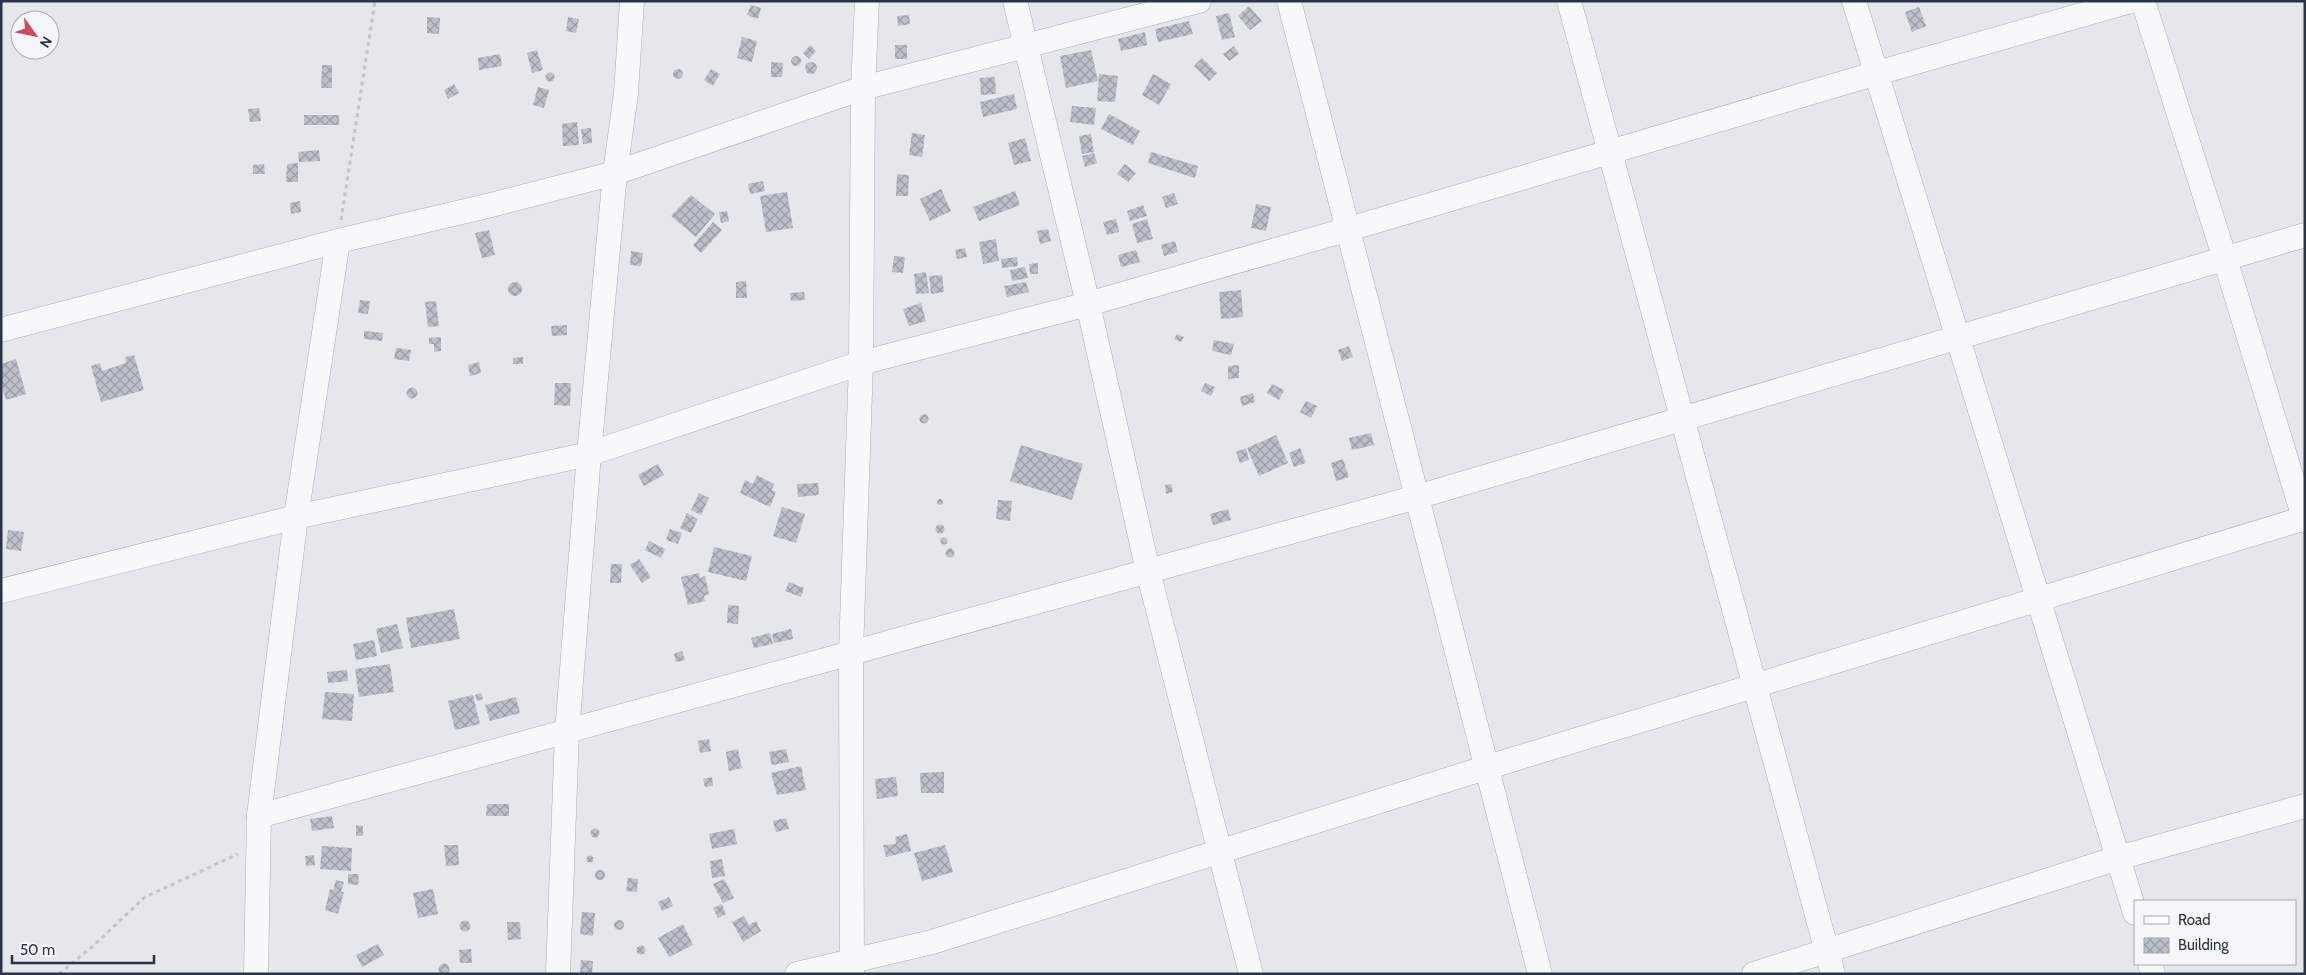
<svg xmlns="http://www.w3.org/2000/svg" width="2306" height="975" font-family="Cabin,sans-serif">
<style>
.building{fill:url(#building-cross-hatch)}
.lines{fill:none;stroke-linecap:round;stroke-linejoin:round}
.minor-casing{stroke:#a9aeb7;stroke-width:25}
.path{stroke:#c2c5cb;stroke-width:3;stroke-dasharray:4 4;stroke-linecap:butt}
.minor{stroke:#f7f8fa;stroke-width:24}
</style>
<defs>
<pattern id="building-cross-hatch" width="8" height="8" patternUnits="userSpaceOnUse" patternTransform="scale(1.25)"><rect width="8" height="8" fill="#bbc0ca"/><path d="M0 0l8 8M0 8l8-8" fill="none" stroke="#989da6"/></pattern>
</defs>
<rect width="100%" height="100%" fill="#e4e7ec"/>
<g class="building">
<polygon points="751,5 761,8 758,19 747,15"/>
<polygon points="1249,6 1262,21 1250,30 1238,16"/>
<polygon points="1919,7 1926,26 1912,32 1905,12"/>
<polygon points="1229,13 1235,37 1222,40 1216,16"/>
<polygon points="909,15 910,24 898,26 897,16"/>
<polygon points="427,17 440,18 439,34 427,33"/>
<polygon points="568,17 579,19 576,33 566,31"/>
<polygon points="1189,21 1193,34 1158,42 1155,29"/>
<polygon points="1145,32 1147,45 1121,51 1118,39"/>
<polygon points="742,37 757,41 752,62 737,58"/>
<polygon points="810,45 816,51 809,59 803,53"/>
<rect x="895" y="45" width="12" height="14"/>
<polygon points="1234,46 1239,54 1229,61 1223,54"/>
<polygon points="537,50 543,70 532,73 527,53"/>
<polygon points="1091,50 1098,81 1066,88 1060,56"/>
<polygon points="500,54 502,66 479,70 478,58"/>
<circle cx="796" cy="61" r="5"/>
<polygon points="1202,58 1217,73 1209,81 1194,66"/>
<circle cx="811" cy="68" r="6"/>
<polygon points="771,62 783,63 782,77 771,77"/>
<polygon points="322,65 332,65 332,88 321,88"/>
<circle cx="678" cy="74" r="5"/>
<polygon points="711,69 720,74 713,86 704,80"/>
<circle cx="550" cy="77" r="4.5"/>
<polygon points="1099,74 1118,76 1115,102 1097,101"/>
<polygon points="1153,74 1171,84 1159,105 1142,95"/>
<polygon points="995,77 996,94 981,95 980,78"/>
<polygon points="454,84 459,93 448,99 444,90"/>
<polygon points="538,87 549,90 544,108 533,105"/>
<polygon points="1014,94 1017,109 983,117 980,102"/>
<polygon points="1072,106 1096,108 1094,125 1070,122"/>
<polygon points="259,108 261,121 250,122 248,109"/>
<polygon points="1109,114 1140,131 1133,145 1101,129"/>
<rect x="304" y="115" width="35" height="10"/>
<polygon points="577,122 579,145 563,146 562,124"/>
<polygon points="591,128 592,143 583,144 581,129"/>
<polygon points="912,133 925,135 922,157 909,155"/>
<polygon points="1091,134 1094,152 1082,154 1079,136"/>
<polygon points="1025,138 1031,161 1014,165 1008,143"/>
<polygon points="319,150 320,161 299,162 298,152"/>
<polygon points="1151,152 1198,166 1195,178 1148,163"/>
<polygon points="1094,153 1097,163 1085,167 1082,156"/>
<polygon points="298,163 298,182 286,182 287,164"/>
<polygon points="264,164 265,174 253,174 253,165"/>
<polygon points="1125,164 1136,173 1128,182 1117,174"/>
<polygon points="897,174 909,175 908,196 896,196"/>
<polygon points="763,181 765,191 750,194 748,184"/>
<polygon points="941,189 951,211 930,221 920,199"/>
<polygon points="1015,191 1020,205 979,221 973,207"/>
<polygon points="787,192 793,228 766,232 760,196"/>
<polygon points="1174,193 1178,204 1166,208 1162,197"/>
<polygon points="691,195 715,214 696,237 671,216"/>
<polygon points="300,201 301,212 291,214 290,203"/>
<polygon points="1256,204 1271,207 1266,231 1251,228"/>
<polygon points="1143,205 1147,216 1130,221 1127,211"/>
<polygon points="727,211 729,221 721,223 719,212"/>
<polygon points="1116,219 1119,232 1107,235 1103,222"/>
<polygon points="1147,219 1153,239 1137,243 1132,224"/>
<polygon points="713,222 722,230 701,253 693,245"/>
<polygon points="1048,229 1051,241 1040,244 1037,231"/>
<polygon points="489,230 495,255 482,258 475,233"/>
<polygon points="996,239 999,261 983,264 979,242"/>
<polygon points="1175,241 1178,252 1164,256 1161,245"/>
<polygon points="965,248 967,257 957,259 955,250"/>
<polygon points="1136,250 1140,262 1121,267 1118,255"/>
<polygon points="631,251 643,253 641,266 630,265"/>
<polygon points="894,256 905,257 903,273 892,272"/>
<polygon points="1017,257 1018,266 1002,268 1001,259"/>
<polygon points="1038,263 1038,274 1030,274 1029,264"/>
<polygon points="1025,267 1028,278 1012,281 1010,270"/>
<polygon points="926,272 929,293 916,294 914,274"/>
<polygon points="942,275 944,292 931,294 929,276"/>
<polygon points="746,281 747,298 736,298 736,282"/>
<polygon points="1026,282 1029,292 1007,297 1004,286"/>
<circle cx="515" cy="289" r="7"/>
<polygon points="1241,290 1243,317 1221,319 1219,292"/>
<polygon points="804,292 805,300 791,301 790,293"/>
<polygon points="360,300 370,301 368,314 358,313"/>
<polygon points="436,301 439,326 428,327 425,302"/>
<polygon points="921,303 926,321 909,326 903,309"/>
<polygon points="567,325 567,335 552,336 551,326"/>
<polygon points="364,331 383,333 382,341 364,339"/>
<polygon points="1177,334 1184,337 1181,342 1174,339"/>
<polygon points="441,337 441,351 434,352 434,344 429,344 429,338"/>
<polygon points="1214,340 1234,344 1231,355 1212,351"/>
<polygon points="1349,346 1353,357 1342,361 1338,350"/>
<polygon points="396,348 411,350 409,361 394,359"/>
<polygon points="134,355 144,390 101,402 91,366 100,363 102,371 126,363 125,357"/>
<polygon points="523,357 523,364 513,364 513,358"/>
<polygon points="16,359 26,394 6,400 1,384 1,364"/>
<polygon points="479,362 481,373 470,376 468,365"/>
<polygon points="1239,365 1239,378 1228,379 1228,366"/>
<polygon points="555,383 571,383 570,406 554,405"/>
<polygon points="1205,383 1215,387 1211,396 1201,391"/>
<polygon points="1272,384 1284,390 1279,400 1267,393"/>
<circle cx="412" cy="393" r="5.5"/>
<polygon points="1253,393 1255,402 1242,406 1240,397"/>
<polygon points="1306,401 1317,406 1311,418 1300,412"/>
<circle cx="924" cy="419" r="4.5"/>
<polygon points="1371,433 1374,445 1352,450 1349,438"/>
<polygon points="1276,435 1288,463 1259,476 1247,448"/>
<polygon points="1021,445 1083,464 1072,500 1010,481"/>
<polygon points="1246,448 1249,460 1240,463 1236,452"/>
<polygon points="1300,448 1306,463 1294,467 1289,453"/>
<polygon points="1343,459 1349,477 1336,481 1331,463"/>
<polygon points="658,464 664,475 644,486 638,475"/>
<polygon points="757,475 774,484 772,490 776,492 770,507 740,493 745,480 753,484"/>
<polygon points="818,483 819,495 798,497 797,484"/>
<polygon points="1171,484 1173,492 1166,494 1165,485"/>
<polygon points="699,493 709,498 701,515 691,510"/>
<circle cx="940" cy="502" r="3"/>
<polygon points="998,500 1012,501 1010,521 996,519"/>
<polygon points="782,507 805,514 796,543 773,536"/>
<polygon points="1228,509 1231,520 1213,525 1210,514"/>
<polygon points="687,513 698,519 691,533 680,528"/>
<circle cx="940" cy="529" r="4.5"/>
<polygon points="670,529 682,533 678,544 666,540"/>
<polygon points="8,530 24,532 21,551 6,549"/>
<circle cx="944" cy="541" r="3.5"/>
<polygon points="649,541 665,549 661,558 645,550"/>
<polygon points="714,547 752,556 746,581 708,572"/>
<circle cx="950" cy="553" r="4.5"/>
<polygon points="639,559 651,577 642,583 630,565"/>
<polygon points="611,564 622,564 621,583 610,583"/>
<polygon points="699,573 700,578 705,576 709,594 704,596 705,601 688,605 681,577"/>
<polygon points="789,582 804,588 801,597 785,591"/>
<polygon points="728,605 739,606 738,624 727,623"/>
<polygon points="454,609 460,639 411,648 406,618"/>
<polygon points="397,624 403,648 381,653 376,629"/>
<polygon points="791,629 793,639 774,643 772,634"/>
<polygon points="770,633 773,644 754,648 751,638"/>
<polygon points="374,640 377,656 356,660 353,644"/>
<polygon points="682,651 685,660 676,662 674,654"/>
<polygon points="390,664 394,692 359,697 355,669"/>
<polygon points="347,670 348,681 328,683 327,672"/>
<polygon points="325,692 354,694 352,721 322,719"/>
<polygon points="481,693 483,699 477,701 475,695"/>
<polygon points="473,695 480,724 455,730 448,701"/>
<polygon points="516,697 520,713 490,721 485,705"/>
<polygon points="709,739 711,751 700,753 698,741"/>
<polygon points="738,749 742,768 729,771 726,752"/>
<polygon points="786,749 789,762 772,765 769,752"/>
<polygon points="801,766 806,790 777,795 771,773"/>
<polygon points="944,772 944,793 921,793 920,773"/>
<polygon points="712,777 713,786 705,787 703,779"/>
<polygon points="896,777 898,796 877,799 875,779"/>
<polygon points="487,804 509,804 509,816 486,816"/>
<polygon points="332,816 334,828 312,831 310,819"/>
<polygon points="786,818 789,829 776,832 773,821"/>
<polygon points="356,825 363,826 363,836 356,836"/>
<circle cx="595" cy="833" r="4.5"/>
<polygon points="734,829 737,844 712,849 709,834"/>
<polygon points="907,834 911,851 886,857 883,845 896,844 895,837"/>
<polygon points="444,845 458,845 459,865 446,866"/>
<polygon points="945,845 953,872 922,881 914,853"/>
<polygon points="322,846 352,848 351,871 320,869"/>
<polygon points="314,855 315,865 306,866 305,856"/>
<circle cx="590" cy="859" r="3.5"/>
<polygon points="722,859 725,876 712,878 710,861"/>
<circle cx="600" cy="875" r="5"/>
<polygon points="348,874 359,874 358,885 348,884"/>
<polygon points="628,878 638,879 637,892 626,891"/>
<polygon points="724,879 734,898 723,903 713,884"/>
<polygon points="336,880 344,882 341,892 344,892 338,914 325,910 330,889 333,890"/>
<polygon points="433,889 438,914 418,918 413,893"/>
<polygon points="669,897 673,906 662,911 658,902"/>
<polygon points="722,904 726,914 718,918 713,908"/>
<polygon points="582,912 595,913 593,936 580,934"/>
<polygon points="744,916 749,925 756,921 761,931 743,942 732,922"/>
<circle cx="619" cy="925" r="5"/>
<circle cx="465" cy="926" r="5.5"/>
<polygon points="507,922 520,922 521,939 508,940"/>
<polygon points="683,924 693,945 669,957 658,938"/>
<polygon points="378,944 384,955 362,967 356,955"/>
<circle cx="641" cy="950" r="4.5"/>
<polygon points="471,949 472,963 460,963 459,950"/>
<polygon points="581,960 593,961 592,974 580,974"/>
<circle cx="444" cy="969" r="5.5"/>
</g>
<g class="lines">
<defs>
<g id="minor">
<polyline points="1015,1 1088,304 1148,571 1251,974"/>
<polyline points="1289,1 1540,974"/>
<polyline points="1569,1 1833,974"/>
<polyline points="1854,1 2135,913"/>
<polyline points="2143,1 2225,259 2305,521"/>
<polyline points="1,330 338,241 487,206 615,173 863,88 1199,1"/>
<polyline points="1,591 296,517 589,454 861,363 1088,304 1349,229 1877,73 2131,1"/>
<polyline points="259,816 1417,497 2305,235"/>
<polyline points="2150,964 2153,974"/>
<polyline points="256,974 259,816 296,517 338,241"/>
<polyline points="558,974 567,732 589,454 615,173 626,93 632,1"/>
<polyline points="797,974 932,942 1488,767 2305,518"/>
<polyline points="852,974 851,652 861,363 863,88 867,1"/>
<polyline points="1754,974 2118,858 2305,806"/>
</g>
</defs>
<use href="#minor" class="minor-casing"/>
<g class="path">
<polyline points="341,220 375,1"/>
<polyline points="59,974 93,946 145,897 238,854"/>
</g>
<use href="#minor" class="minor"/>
</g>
<rect width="2306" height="975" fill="none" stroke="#2b3445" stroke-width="5"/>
<rect x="2134" y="900" width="162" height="65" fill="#f4f6f9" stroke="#a4a8b1"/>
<rect x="2144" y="916" width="25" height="8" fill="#f7f8fa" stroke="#a4a8b1"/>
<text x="2178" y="925" font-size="15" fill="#2b3445">Road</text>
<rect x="2144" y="938" width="25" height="15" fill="url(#building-cross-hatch)" stroke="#a4a8b1"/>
<text x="2178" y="950" font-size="15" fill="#2b3445">Building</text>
<g transform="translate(35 35) rotate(123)"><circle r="24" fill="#f4f6f9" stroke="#a4a8b1"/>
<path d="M0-4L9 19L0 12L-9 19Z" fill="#d1495b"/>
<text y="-8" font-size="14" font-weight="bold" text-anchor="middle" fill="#2b3445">N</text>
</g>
<path d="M12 955v8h142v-8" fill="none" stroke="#2b3445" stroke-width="2.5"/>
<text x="20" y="955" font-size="15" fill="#2b3445" stroke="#f4f6f9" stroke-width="4" paint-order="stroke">50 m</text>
</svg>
